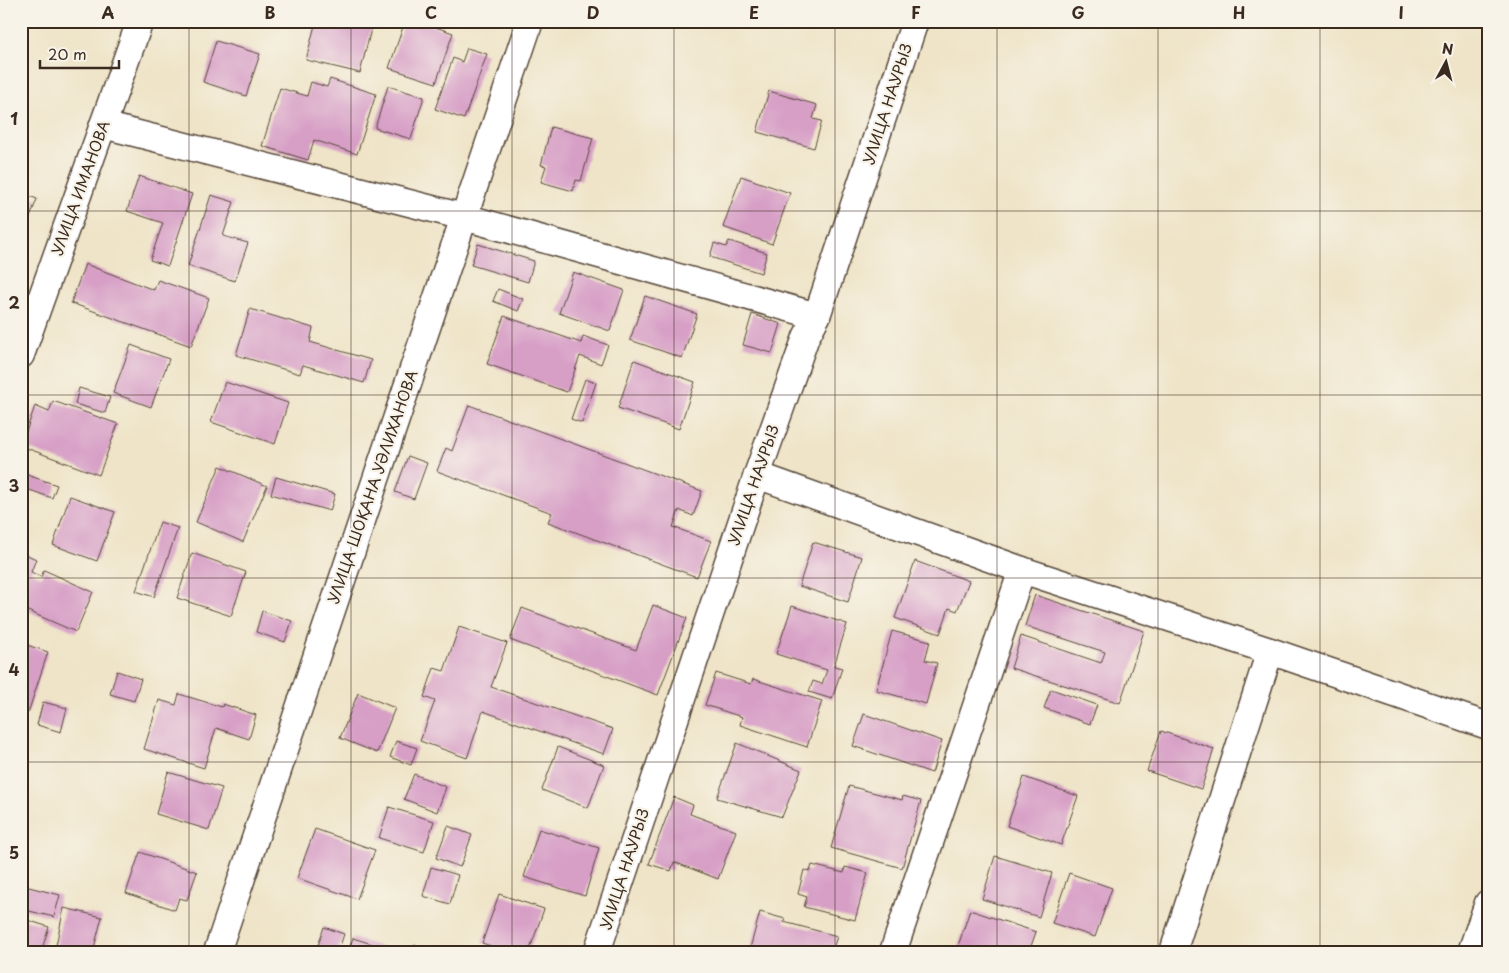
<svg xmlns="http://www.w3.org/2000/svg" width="1509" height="973" font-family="'Playpen Sans',sans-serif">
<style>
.building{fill:#d79fc6}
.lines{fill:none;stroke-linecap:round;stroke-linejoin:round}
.minor-casing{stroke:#564638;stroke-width:29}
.minor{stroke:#fff;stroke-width:26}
.grid{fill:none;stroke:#3b2a1e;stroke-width:1;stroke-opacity:0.55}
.labels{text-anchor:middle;stroke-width:4.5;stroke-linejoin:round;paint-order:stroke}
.street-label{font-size:15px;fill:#3b2a1e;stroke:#f7f3e8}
.neatline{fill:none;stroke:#3b2a1e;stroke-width:2}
.grid-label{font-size:16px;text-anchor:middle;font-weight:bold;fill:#3b2a1e}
</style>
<rect width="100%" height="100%" fill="#f7f3e8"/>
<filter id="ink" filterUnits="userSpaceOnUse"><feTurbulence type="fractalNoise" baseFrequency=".02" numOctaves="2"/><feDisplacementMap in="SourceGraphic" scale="10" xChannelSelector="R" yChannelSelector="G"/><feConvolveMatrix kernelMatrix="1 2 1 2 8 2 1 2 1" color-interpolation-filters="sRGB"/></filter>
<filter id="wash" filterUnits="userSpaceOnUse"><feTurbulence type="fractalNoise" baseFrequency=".0096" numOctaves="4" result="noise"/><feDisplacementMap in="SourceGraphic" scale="20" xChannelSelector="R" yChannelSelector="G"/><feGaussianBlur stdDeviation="1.12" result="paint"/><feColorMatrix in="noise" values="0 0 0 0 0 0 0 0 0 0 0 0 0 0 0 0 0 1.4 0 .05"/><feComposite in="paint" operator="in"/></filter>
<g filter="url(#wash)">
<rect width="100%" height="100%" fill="#efe4c8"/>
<g id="blocks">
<g class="building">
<polygon points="316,21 357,21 372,25 360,73 306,60"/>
<polygon points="405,21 418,21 453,33 436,83 389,68"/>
<polygon points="216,41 260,54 246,96 203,82"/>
<polygon points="467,48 487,54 464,119 435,109 453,58 462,62"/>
<polygon points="330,79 376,94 357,154 314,140 308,160 262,146 280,88 307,96 311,82 327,87"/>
<polygon points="388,86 424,97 411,139 375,128"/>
<polygon points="769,91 817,105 813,119 822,121 814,148 757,132"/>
<polygon points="551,127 593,138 581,181 576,180 573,191 541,182 546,166 541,165"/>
<polygon points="139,176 192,194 168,266 150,260 163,223 127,211"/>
<polygon points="741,176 790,193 772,244 723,227"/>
<polygon points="21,193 37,199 21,241"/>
<polygon points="211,195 234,202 223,236 248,243 235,281 188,266"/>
<polygon points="729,241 767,253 761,273 710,257 714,243 726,247"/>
<polygon points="478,244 534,261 528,282 471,265"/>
<polygon points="85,264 154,290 158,280 209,298 191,346 71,303"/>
<polygon points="573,272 624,290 610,331 559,313"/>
<polygon points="498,289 523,299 518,311 493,301"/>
<polygon points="645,296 697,314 682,358 630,340"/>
<polygon points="250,309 313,328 310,342 371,360 364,383 303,365 300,374 236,355"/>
<polygon points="752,314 781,324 772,353 743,345"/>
<polygon points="504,316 581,343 583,336 608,345 601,364 580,356 567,392 487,364"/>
<polygon points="131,345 169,359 151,407 113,393"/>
<polygon points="634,360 695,382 679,429 618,408"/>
<polygon points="585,379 596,383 582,423 571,419"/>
<polygon points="225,382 288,403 275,444 211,422"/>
<polygon points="79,388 110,397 105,413 75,404"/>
<polygon points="53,401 118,424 99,475 21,446 35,406 49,412"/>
<polygon points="469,405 702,491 693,516 679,510 673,527 711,541 697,577 548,522 552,513 437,471 446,448 452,451"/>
<polygon points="408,456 427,463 414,499 395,492"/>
<polygon points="220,466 267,486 243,542 196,522"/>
<polygon points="21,473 57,485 52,498 21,487"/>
<polygon points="276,477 335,494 330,511 271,494"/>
<polygon points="70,496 115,512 97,561 53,545"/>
<polygon points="160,522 178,528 154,597 136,591"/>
<polygon points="813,542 862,557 848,602 799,586"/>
<polygon points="21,552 36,559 31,572 41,577 44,570 93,592 76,632 21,608"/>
<polygon points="192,553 246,572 231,616 177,598"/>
<polygon points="915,561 969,581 957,611 949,608 940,634 895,618"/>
<polygon points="1035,595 1144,631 1120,703 1011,668 1021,636 1101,663 1105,652 1025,626"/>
<polygon points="653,605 687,618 658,695 510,640 522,608 636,650"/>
<polygon points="792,606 847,624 834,666 842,668 832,699 809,692 813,681 822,684 827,670 776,654"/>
<polygon points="262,611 292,621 285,642 256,632"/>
<polygon points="459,627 507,643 491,687 613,729 604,754 483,711 467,758 420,741 435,701 424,697 434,668 444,671"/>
<polygon points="892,631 930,641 925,660 937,663 926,704 876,690"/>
<polygon points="21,643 48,652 28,713 21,711"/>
<polygon points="117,671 141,679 134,701 110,694"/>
<polygon points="716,673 751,684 753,679 822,701 807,747 740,725 742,717 705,705"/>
<polygon points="1051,689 1097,705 1090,724 1044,708"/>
<polygon points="358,693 395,708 377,753 340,738"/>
<polygon points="179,694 222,707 223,704 256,715 249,739 216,728 204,768 144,749 159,700 176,705"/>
<polygon points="43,702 67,708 61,732 37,725"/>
<polygon points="864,714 942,741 932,773 853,746"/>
<polygon points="1161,731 1214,749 1201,789 1147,771"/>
<polygon points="396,741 417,748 411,765 390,757"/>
<polygon points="737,743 801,770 782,817 717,798"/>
<polygon points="558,747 604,765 588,808 542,790"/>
<polygon points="168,772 222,788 209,830 156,814"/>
<polygon points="414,774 446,787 437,812 404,799"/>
<polygon points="1024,777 1078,796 1061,845 1007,826"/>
<polygon points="849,786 902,800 903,796 921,801 902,868 831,848"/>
<polygon points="674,797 693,805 690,814 736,831 718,879 674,862 671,871 649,864"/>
<polygon points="389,807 434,821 424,852 379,838"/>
<polygon points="448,826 472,835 460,867 436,858"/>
<polygon points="315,829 375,850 357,899 297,878"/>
<polygon points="539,829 599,848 585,896 524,877"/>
<polygon points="140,852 197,872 187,900 179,898 175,910 126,893"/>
<polygon points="995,856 1052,873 1039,917 982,899"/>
<polygon points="812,865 844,873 845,867 868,873 855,920 804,907 807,897 798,894 804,870 810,871"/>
<polygon points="431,867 458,875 450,904 423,896"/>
<polygon points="1069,873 1112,888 1095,937 1052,923"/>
<polygon points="21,885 60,895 54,917 21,909"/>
<polygon points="499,894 544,909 529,952 509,952 482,943"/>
<polygon points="64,908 102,917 93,952 61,952 55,950"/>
<polygon points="970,910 1036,932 1029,952 956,952"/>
<polygon points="760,912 785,919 784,922 837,936 832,952 749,952"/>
<polygon points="21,918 49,927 41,952 21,952"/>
<polygon points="324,927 344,934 338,952 316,952"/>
<polygon points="353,938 394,951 394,952 348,952"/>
<polygon points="415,945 433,952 412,952"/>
</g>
</g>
</g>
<g filter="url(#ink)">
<use href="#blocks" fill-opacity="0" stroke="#564638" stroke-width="1"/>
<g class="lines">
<defs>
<g id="minor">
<polyline points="103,125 464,217 817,316"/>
<polyline points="21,355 140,21"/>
<polyline points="757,475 1022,570 1270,651 1173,952"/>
<polyline points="1270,651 1488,726"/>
<polyline points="217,952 530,21"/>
<polyline points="597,952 757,475 806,337 817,316 915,21"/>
<polyline points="893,952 1022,570"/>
<polyline points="1471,952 1488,903"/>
</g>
</defs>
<use href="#minor" class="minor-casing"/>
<use href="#minor" class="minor"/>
</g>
</g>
<path class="grid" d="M 189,21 L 189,952M 351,21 L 351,952M 512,21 L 512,952M 674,21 L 674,952M 835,21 L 835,952M 997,21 L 997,952M 1158,21 L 1158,952M 1320,21 L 1320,952M 21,211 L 1488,211M 21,395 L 1488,395M 21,578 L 1488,578M 21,762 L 1488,762"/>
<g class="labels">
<g class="street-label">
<text transform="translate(888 104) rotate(-72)" y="5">УЛИЦА НАУРЫЗ</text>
<text transform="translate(81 188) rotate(-70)" y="5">УЛИЦА ИМАНОВА</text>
<text transform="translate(754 485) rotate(-71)" y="5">УЛИЦА НАУРЫЗ</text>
<text transform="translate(373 487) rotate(-71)" y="5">УЛИЦА ШОҚАНА УӘЛИХАНОВА</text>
<text transform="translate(625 869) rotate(-72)" y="5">УЛИЦА НАУРЫЗ</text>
</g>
</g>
<rect width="1509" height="973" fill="none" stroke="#f7f3e8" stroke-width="55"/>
<g transform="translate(1446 62) rotate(7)" stroke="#f7f3e8" stroke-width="4" paint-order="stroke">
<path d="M0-4L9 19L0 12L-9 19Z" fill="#3b2a1e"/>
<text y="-8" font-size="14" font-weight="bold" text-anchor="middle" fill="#3b2a1e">N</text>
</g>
<path d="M40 60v8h79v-8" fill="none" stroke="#3b2a1e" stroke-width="2.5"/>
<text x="48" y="60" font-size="15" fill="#3b2a1e" stroke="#f7f3e8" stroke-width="4" paint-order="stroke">20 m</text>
<rect x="28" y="28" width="1454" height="918" class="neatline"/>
<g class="grid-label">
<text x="108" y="19">A</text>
<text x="270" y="19">B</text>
<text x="431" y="19">C</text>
<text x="593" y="19">D</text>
<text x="754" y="19">E</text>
<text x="916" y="19">F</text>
<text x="1078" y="19">G</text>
<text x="1239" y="19">H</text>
<text x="1401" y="19">I</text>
<text x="14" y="125">1</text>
<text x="14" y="309">2</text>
<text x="14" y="492">3</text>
<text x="14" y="676">4</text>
<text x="14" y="859">5</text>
</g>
</svg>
